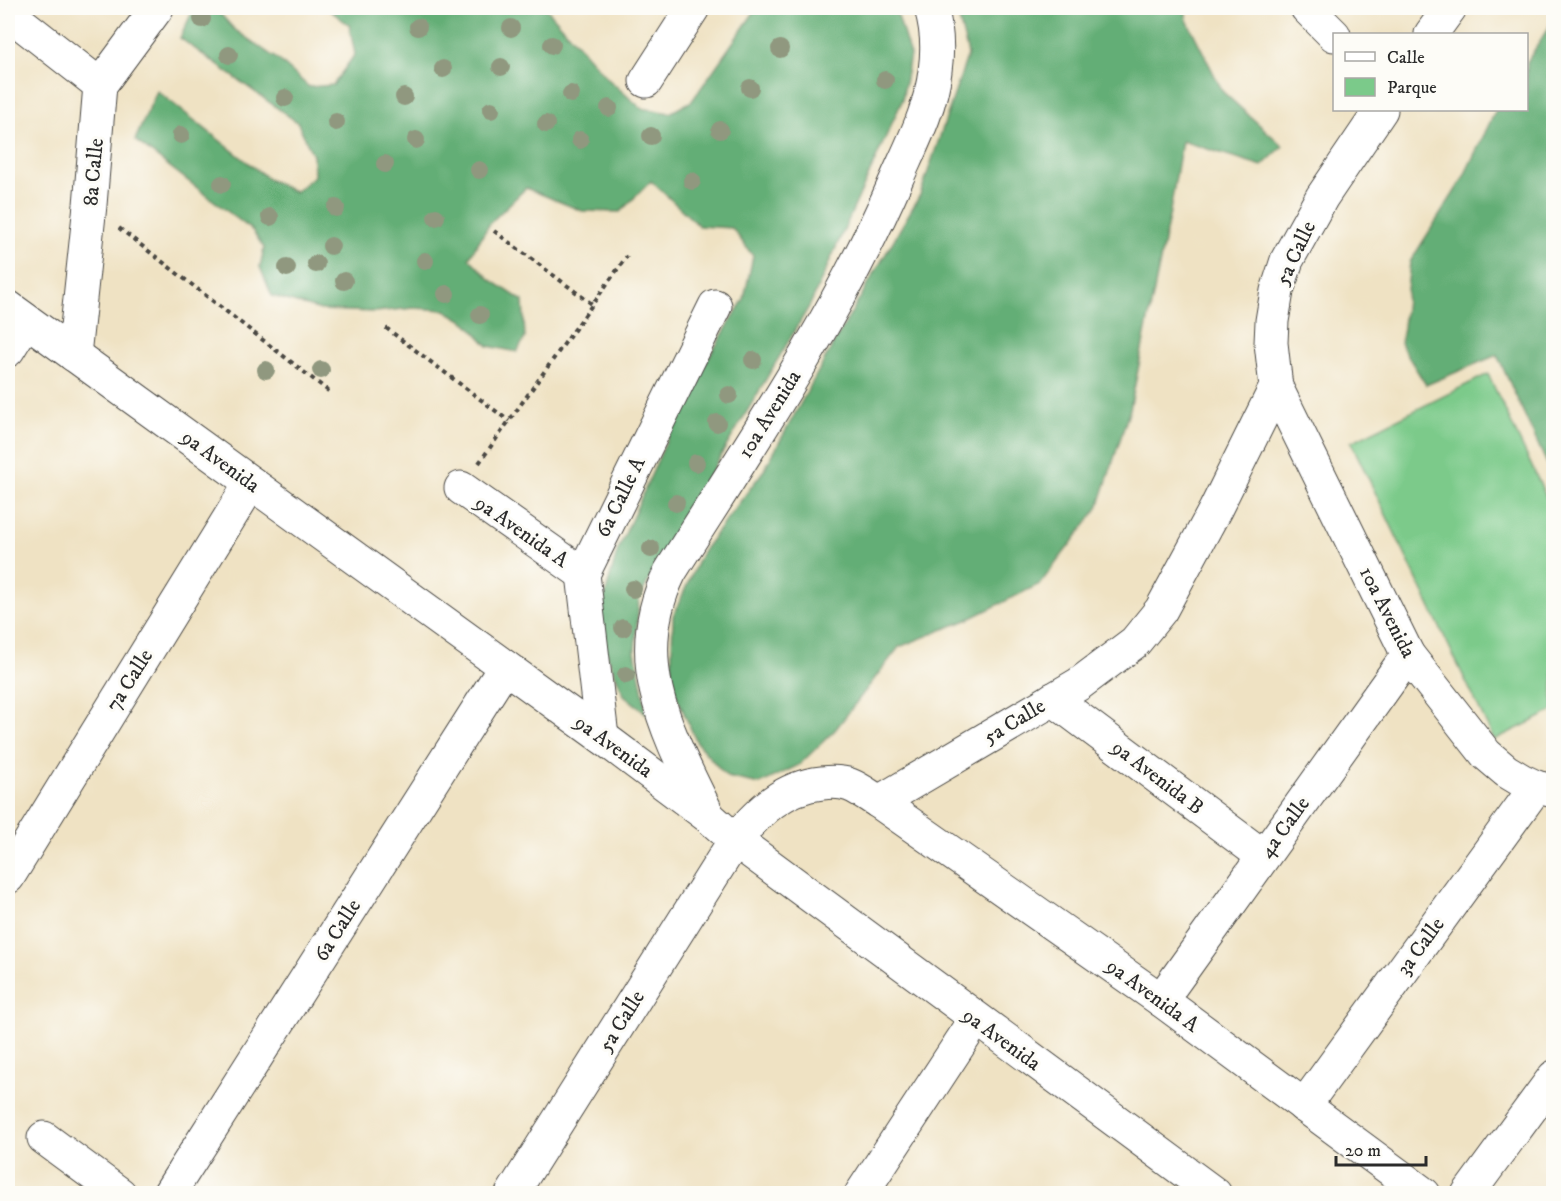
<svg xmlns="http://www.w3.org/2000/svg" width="1561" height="1201" font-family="'IM FELL DW Pica',serif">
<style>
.green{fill:#7bca8a;stroke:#537a5a;stroke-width:1.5}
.forest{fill:#64ae76;stroke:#486c50;stroke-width:1.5}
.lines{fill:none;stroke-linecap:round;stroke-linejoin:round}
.minor-casing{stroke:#484642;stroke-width:35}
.path{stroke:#484642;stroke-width:4;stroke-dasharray:4.5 4.5;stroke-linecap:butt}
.minor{stroke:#fff;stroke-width:33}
.tree{fill:#90987f}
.labels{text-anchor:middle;stroke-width:6;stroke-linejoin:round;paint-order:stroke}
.street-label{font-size:21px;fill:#2b2b2b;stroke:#fdfcf7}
</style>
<rect width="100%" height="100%" fill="#fdfcf7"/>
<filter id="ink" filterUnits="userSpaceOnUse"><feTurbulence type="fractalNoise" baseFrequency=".0167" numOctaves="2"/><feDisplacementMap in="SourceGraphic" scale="12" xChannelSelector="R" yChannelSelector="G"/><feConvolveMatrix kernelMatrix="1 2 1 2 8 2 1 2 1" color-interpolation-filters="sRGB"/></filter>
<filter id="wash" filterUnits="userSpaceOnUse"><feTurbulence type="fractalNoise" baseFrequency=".008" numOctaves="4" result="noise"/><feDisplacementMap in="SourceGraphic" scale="24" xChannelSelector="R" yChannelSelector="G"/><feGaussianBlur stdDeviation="1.35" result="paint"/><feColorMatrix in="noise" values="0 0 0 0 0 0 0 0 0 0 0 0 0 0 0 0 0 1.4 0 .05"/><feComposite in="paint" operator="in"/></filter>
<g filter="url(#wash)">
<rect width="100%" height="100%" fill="#efe2c3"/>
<polygon class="green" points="1488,374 1553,511 1553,711 1494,740 1351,442"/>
<g class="forest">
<polygon points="194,8 215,8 234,29 280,61 309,87 333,85 355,54 349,25 327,8 546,8 608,79 641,108 670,113 692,101 757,8 888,8 898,16 910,55 902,101 810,305 668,545 639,599 635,651 647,714 624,695 608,657 597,624 617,552 688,392 744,299 753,256 732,228 699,226 651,181 620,212 582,211 526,188 490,223 469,258 491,280 523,301 525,338 517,352 488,346 467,323 445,310 414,308 375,312 321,310 272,296 260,267 264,248 253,231 135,140 157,91 270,180 295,192 314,176 313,156 298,123 180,38"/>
<polygon points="956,8 1185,8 1187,20 1223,92 1283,146 1262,166 1182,141 1169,217 1130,409 1098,508 1040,584 969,619 899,647 835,730 799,765 760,784 727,777 697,743 671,683 673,616 702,552 764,470 836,339 920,195 968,54"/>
<polygon points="1553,20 1553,477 1497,355 1426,385 1401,345 1410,262 1462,180 1496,110 1526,110 1527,62"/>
</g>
</g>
<g filter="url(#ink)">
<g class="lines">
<defs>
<g id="minor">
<polyline points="1307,8 1334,35"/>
<polyline points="8,13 100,85"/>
<polyline points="1431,34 1450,8"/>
<polyline points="646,81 693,8"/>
<polyline points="8,307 602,737 709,817 735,840 1215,1194"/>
<polyline points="8,350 26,321"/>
<polyline points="74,355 90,205 100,85 157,8"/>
<polyline points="1276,387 1408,655 1486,754 1506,771 1521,780 1536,787 1554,791"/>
<polyline points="461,488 583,574"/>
<polyline points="1053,699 1263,856"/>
<polyline points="602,737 583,574 715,306"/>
<polyline points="879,802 1079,684 1135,642 1161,610 1215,510 1276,387 1271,343 1272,321 1277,291 1287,260 1322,197 1381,110"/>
<path d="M 706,811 C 667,732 627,659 670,572 C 751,444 837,317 897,178 C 912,144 931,108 935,71 C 938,50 937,28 931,8"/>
<polyline points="8,877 251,483"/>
<polyline points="1161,1000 1408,655"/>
<polyline points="1304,1106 1536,787"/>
<polyline points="44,1138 120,1194"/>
<polyline points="169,1194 505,667"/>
<path d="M 512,1194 L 735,840 C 759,811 783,787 822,783 C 831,782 842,782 850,785 C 860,789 869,796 879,802 L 1161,1000 L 1424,1194"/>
<polyline points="861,1194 976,1019"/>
<polyline points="1468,1194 1554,1077"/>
</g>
</defs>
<use href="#minor" class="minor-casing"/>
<g class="path">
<polyline points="119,228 331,393"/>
<polyline points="494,231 592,304"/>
<polyline points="386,328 509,421"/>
<polyline points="479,463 627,256"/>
</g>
<use href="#minor" class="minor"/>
</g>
<g class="tree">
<circle cx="202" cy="19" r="9"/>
<circle cx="418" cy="27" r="9"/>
<circle cx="511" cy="28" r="9"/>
<circle cx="552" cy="45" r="9"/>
<circle cx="780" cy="49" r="9"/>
<circle cx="229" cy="55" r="9"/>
<circle cx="501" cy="67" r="9"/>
<circle cx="443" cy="69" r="9"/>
<circle cx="885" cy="80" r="9"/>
<circle cx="750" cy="88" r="9"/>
<circle cx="571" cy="94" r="9"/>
<circle cx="404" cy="97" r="9"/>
<circle cx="285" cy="98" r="9"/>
<circle cx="609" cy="108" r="9"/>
<circle cx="491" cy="110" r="9"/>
<circle cx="336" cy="122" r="9"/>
<circle cx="546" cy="124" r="9"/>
<circle cx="720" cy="130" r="9"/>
<circle cx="181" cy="135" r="9"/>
<circle cx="651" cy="136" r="9"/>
<circle cx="416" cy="140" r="9"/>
<circle cx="580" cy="140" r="9"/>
<circle cx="385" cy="164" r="9"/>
<circle cx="479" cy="170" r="9"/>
<circle cx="692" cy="181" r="9"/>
<circle cx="222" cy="184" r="9"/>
<circle cx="336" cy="208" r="9"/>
<circle cx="270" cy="217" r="9"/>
<circle cx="436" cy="217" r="9"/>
<circle cx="331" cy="246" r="9"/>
<circle cx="425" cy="261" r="9"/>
<circle cx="316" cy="264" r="9"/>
<circle cx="287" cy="268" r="9"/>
<circle cx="344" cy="281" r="9"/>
<circle cx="446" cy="294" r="9"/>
<circle cx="480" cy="315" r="9"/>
<circle cx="753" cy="360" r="9"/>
<circle cx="266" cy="370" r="9"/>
<circle cx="321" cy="370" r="9"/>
<circle cx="729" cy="395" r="9"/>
<circle cx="717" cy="423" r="9"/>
<circle cx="696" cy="463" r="9"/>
<circle cx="676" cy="503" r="9"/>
<circle cx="651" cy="549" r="9"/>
<circle cx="633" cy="589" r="9"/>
<circle cx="623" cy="628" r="9"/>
<circle cx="626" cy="675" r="9"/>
</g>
</g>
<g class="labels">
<g class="street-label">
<text transform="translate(93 172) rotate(-85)" y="7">8a Calle</text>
<text transform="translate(1295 253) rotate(-65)" y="7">5a Calle</text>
<text transform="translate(769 414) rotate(-58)" y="7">10a Avenida</text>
<text transform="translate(221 461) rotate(36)" y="7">9a Avenida</text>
<text transform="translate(620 497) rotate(-64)" y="7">6a Calle A</text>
<text transform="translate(522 531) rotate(35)" y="7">9a Avenida A</text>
<text transform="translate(1388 612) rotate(63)" y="7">10a Avenida</text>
<text transform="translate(129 680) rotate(-58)" y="7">7a Calle</text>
<text transform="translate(1014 721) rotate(-31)" y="7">5a Calle</text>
<text transform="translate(614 746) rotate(36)" y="7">9a Avenida</text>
<text transform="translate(1158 777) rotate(37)" y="7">9a Avenida B</text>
<text transform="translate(1284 827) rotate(-54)" y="7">4a Calle</text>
<text transform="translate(337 930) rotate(-58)" y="7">6a Calle</text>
<text transform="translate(1420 946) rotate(-54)" y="7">3a Calle</text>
<text transform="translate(1153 995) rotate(36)" y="7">9a Avenida A</text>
<text transform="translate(621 1021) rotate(-58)" y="7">5a Calle</text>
<text transform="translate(1002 1039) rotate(36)" y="7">9a Avenida</text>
</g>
</g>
<rect width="1561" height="1201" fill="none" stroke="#fdfcf7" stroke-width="30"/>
<rect x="1333" y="33" width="195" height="78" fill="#fdfcf7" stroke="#a9a8a5" stroke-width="1.5"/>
<rect x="1345" y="52" width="30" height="9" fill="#ffffff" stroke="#a9a8a5" stroke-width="1.5"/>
<text x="1387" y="63" font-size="18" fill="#2b2b2b">Calle</text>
<rect x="1345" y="78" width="30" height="18" fill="#7bca8a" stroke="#a9a8a5" stroke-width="1.5"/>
<text x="1387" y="93" font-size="18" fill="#2b2b2b">Parque</text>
<path d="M1336 1156v9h90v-9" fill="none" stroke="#2b2b2b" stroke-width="3"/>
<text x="1345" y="1156" font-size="18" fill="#2b2b2b" stroke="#fdfcf7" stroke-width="4.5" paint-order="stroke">20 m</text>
</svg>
